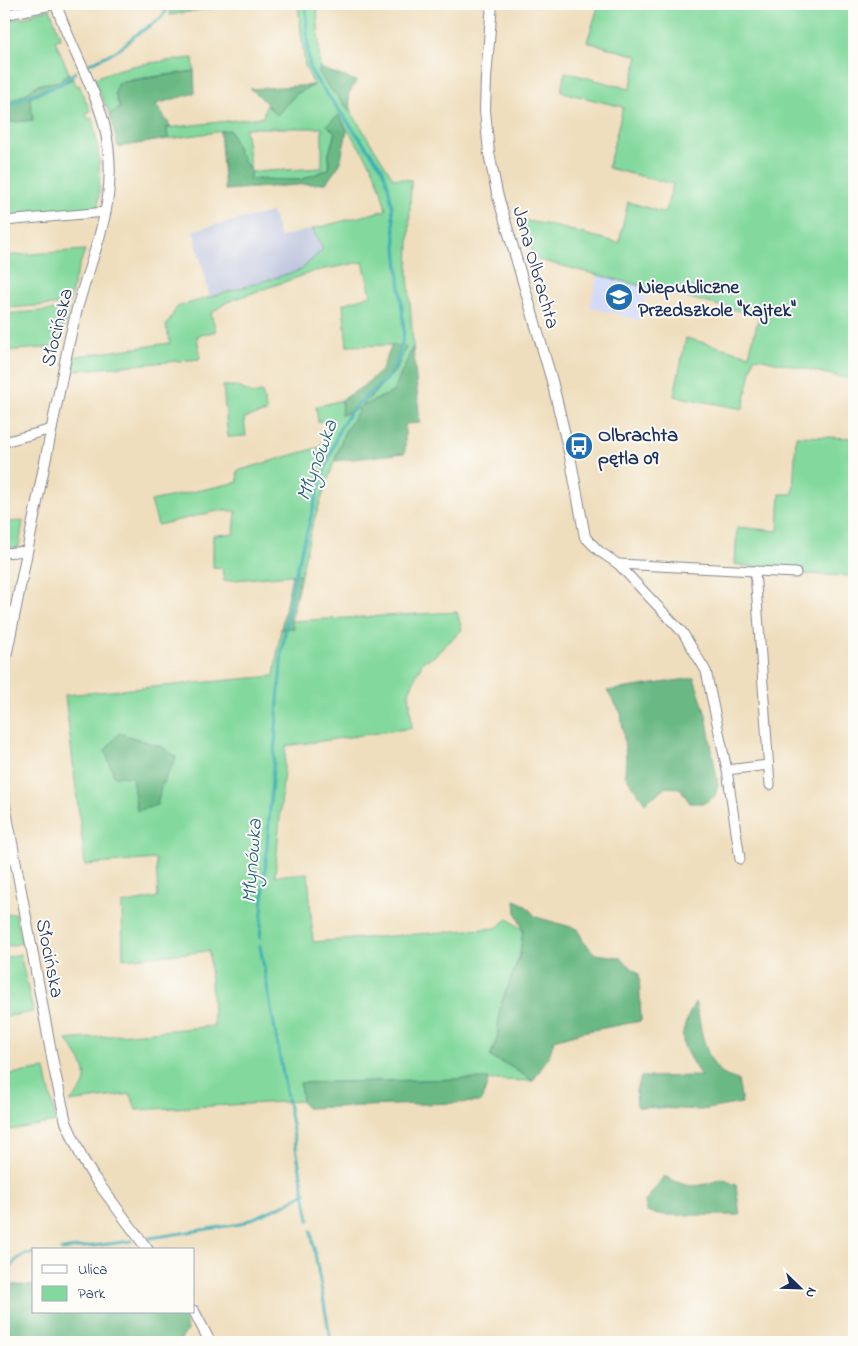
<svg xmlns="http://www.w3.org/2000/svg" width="858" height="1346" font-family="'Indie Flower',sans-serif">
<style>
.built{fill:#d1d9f9}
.industrial{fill:#bbc3de}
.green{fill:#83d99d;stroke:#4f847e;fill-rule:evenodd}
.forest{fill:#6ab984;stroke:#427471}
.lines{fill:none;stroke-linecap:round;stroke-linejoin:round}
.stream{stroke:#3cadb5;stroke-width:3}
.minor-casing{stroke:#85868e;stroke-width:11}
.tertiary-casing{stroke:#85868e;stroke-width:12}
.minor{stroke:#fff;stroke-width:9}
.tertiary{stroke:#fff;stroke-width:10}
.labels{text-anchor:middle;stroke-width:4;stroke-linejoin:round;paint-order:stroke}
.street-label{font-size:20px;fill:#1b2f5e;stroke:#fdfcf7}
.poi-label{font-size:20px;font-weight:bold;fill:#1b2f5e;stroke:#fdfcf7;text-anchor:start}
.water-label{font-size:21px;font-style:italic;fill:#286181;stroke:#fdfcf7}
</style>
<rect width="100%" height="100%" fill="#fdfcf7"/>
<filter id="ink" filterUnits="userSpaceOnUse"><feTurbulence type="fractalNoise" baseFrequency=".02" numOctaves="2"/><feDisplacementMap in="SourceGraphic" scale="10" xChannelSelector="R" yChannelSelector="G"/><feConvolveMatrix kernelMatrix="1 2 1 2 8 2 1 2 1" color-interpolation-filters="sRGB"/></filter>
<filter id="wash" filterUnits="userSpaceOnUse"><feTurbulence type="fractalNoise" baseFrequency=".0096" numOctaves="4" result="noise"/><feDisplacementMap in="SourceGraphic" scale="20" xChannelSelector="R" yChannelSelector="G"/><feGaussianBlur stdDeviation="1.12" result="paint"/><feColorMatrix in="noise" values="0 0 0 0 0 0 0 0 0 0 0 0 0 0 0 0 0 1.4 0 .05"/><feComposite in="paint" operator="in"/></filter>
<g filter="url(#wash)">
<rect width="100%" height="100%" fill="#efdebd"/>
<polygon class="built" points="598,275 649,287 639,320 590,307"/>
<polygon class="industrial" points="272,212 280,237 312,229 323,249 301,270 210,297 193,230"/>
<g class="green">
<polygon points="170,4 236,4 170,15"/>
<path d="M 298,4 L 317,4 L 320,68 L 319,72 L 327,85 L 352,113 L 393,178 L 411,180 L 408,273 L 413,347 L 393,392 L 361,407 L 344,433 L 312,526 L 301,574 L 224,581 L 222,568 L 213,567 L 213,535 L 234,534 L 236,511 L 217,511 L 158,525 L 151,501 L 238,482 L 237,471 L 320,447 L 332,419 L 318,422 L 316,407 L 342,400 L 342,415 L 361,407 L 396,370 L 406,347 L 392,345 L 347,346 L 343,304 L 371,295 L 363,262 L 315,271 L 227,302 L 211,313 L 216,331 L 197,336 L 200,359 L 69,371 L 71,357 L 170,343 L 166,326 L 177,307 L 301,270 L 323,249 L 312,229 L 386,210 C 382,194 379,180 371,165 C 361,148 348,133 339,115 L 329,154 L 329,169 L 300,180 L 249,179 L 251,172 L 239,153 L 230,130 L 168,139 L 167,128 L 263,117 L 266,105 L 277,115 L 296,94 L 314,85 L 305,66 ZM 245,128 L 322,128 L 322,168 L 251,172 Z"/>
<polygon points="599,4 854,4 854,380 754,357 743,409 674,396 686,338 749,355 759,316 535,259 521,220 550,225 619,243 628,202 665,213 673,184 608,168 623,107 561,92 565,72 630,89 638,56 587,42"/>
<polygon points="50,9 61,39 55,40 69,73 60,81 37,85 27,93 4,104 4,21 32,16 32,13"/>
<path d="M 193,58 L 194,71 L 130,80 L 115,95 L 120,108 L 110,114 L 93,79 C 125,64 158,62 193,58 Z"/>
<path d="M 73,79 L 77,86 L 79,85 L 90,110 L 90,112 L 86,113 L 88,119 L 92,118 C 100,152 101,174 98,208 L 4,218 L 4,123 L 33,120 L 29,98 Z"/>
<polygon points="85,250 74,281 69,304 4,308 4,256"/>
<polygon points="68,309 61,341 56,341 54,347 4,351 4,314"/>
<polygon points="223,386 236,386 253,394 262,392 267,412 244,418 246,436 228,437"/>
<polygon points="796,436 854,438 854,576 801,574 735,564 737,527 778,531 780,494 793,494"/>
<polygon points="23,521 19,547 4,549 4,522"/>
<path d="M 457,612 L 462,630 L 433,657 L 423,661 L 409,692 L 412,728 L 286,746 L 275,876 L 308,873 L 313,942 L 496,928 L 508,919 L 523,930 L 520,955 L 500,1007 L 497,1039 L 490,1056 L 508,1065 L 533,1081 L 463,1079 L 301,1083 L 302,1101 L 136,1110 L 131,1094 L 69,1102 C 97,1079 84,1065 67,1040 L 214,1026 L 209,951 L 123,959 L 122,904 L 158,897 L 156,859 L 85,865 L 65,695 L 274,676 L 281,629 L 294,628 L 291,621 ZM 176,757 L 161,787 L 137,810 L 132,776 Z"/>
<polygon points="15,913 22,943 4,947 4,915"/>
<polygon points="20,954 33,1012 4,1017 4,958"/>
<polygon points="45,1069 56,1122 4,1131 4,1075"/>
</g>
<g class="forest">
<polygon points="320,68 356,81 348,95 352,113 327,85 319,72"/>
<polygon points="194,71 195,93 156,104 171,127 167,128 168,139 118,147 110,114 120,108 115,95 117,83"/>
<polygon points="69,73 73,79 30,98 33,120 4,123 4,104 27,93 37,85 60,81"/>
<path d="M 314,85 L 296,94 L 277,115 C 267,106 261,95 250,89 Z"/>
<polygon points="339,115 347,131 340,164 326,183 225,190 220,131 230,130 239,153 251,172 249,179 300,180 329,169 329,154 335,133 327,125"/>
<polygon points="392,345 406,347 396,370 362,406 393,392 413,347 420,423 405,424 405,453 335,461 344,433 360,408 341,415 342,400 362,387 381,371"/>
<polygon points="301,574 291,621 294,628 281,629 292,575"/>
<polygon points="694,678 706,715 718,785 715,796 704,803 690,803 680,788 666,787 645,803 625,775 626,757 621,713 607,691"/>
<polygon points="119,733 162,747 176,757 161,787 157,805 137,811 132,777 114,776 105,751"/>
<polygon points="515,900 525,905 536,917 578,929 583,941 595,954 619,957 639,974 641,1021 582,1032 554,1040 549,1056 533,1081 508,1065 490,1057 497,1039 500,1007 520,955 523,930 516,913"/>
<path d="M 695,1002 C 702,1026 702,1057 723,1074 C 727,1077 733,1078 738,1080 L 742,1103 L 701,1110 L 637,1107 L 636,1090 L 641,1077 L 701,1076 C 680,1042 676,1040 695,1002 Z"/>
<polygon points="463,1079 489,1079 481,1102 306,1108 302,1101 300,1083"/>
<path d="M 664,1176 C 690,1189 695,1188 722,1179 L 736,1185 L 740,1215 L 665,1215 L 647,1212 L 645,1202 Z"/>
<polygon points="4,1284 34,1286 34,1312 182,1312 185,1315 187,1331 179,1342 4,1342"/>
</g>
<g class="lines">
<g class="stream">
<polyline points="89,64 120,49 133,37 161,18 171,4"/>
<path d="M 4,109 C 13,104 23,97 33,94 C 51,88 62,87 75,72"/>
<polyline points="260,938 282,650 294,579 319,487 339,430 353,408 387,379 396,364 402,343 404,330 392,206 388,185 382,168 318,82 310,69 308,52 306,4"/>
<polyline points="260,946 309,1220"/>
<polyline points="311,1231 331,1342"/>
<polyline points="150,1238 240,1224 286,1204 305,1193"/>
<polyline points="61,1250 132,1241"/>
<path d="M 4,1278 C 12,1264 16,1255 34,1253"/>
</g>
</g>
</g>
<g filter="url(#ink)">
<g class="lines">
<defs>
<g id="minor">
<polyline points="4,15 56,4"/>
<polyline points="4,221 106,212"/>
<polyline points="4,442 52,429"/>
<polyline points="585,537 599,551 618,564 683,633 706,671 727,770 740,859"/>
<polyline points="4,553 27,551"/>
<polyline points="618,564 796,573"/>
<polyline points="755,571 770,785"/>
<polyline points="4,617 14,616"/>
<polyline points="727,770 768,765"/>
</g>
<g id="tertiary">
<polyline points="492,4 486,78 485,110 489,153 497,193 552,381 570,456 585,537"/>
<path d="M 4,667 L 69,342 C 72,330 75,317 78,305 C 97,240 121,194 104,124 C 93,82 69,45 56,4"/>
<polyline points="4,800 55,1073 66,1122 82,1158 93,1176 148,1250"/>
<polyline points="194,1311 210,1342"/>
</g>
</defs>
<use href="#minor" class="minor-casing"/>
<use href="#tertiary" class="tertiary-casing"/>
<use href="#minor" class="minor"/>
<use href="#tertiary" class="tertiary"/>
</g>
</g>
<defs>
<symbol id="school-disc" viewBox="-11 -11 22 22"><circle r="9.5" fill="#1f6fb2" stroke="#fdfcf7"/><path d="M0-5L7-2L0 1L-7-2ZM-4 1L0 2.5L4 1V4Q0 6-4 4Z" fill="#fff"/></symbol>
<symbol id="bus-disc" viewBox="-11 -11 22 22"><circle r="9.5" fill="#1f6fb2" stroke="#fdfcf7"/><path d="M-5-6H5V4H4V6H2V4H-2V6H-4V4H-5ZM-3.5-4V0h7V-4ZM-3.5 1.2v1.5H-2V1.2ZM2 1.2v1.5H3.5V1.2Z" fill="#fff"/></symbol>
</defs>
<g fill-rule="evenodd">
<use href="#school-disc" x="603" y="281" width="32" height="32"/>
<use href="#bus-disc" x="563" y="430" width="32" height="32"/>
</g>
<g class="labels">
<g class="street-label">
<text transform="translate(537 267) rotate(74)" y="7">Jana Olbrachta</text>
<text transform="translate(56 327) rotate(-76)" y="7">Słocińska</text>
<text transform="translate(51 958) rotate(79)" y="7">Słocińska</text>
</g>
<g class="poi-label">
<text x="638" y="293">Niepubliczne<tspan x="638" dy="23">Przedszkole "Kajtek"</tspan></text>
<text x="598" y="441">Olbrachta<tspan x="598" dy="23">pętla 09</tspan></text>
</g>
<g class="water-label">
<text transform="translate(316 460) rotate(-70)" y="7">Młynówka</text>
<text transform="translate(251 861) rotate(-86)" y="7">Młynówka</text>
</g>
</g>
<rect width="858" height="1346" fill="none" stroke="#fdfcf7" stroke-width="20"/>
<rect x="32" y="1248" width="162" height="65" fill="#fdfcf7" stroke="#a3aaba"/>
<rect x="42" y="1265" width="25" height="8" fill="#ffffff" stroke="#a3aaba"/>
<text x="78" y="1274" font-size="15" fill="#1b2f5e">Ulica</text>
<rect x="42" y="1286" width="25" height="15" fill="#83d99d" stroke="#a3aaba"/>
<text x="78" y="1298" font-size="15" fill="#1b2f5e">Park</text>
<g transform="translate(800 1288) rotate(113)" stroke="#fdfcf7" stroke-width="4" paint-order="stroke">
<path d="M0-4L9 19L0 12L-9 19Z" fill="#1b2f5e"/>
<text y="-8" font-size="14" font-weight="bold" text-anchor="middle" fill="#1b2f5e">N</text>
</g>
</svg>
